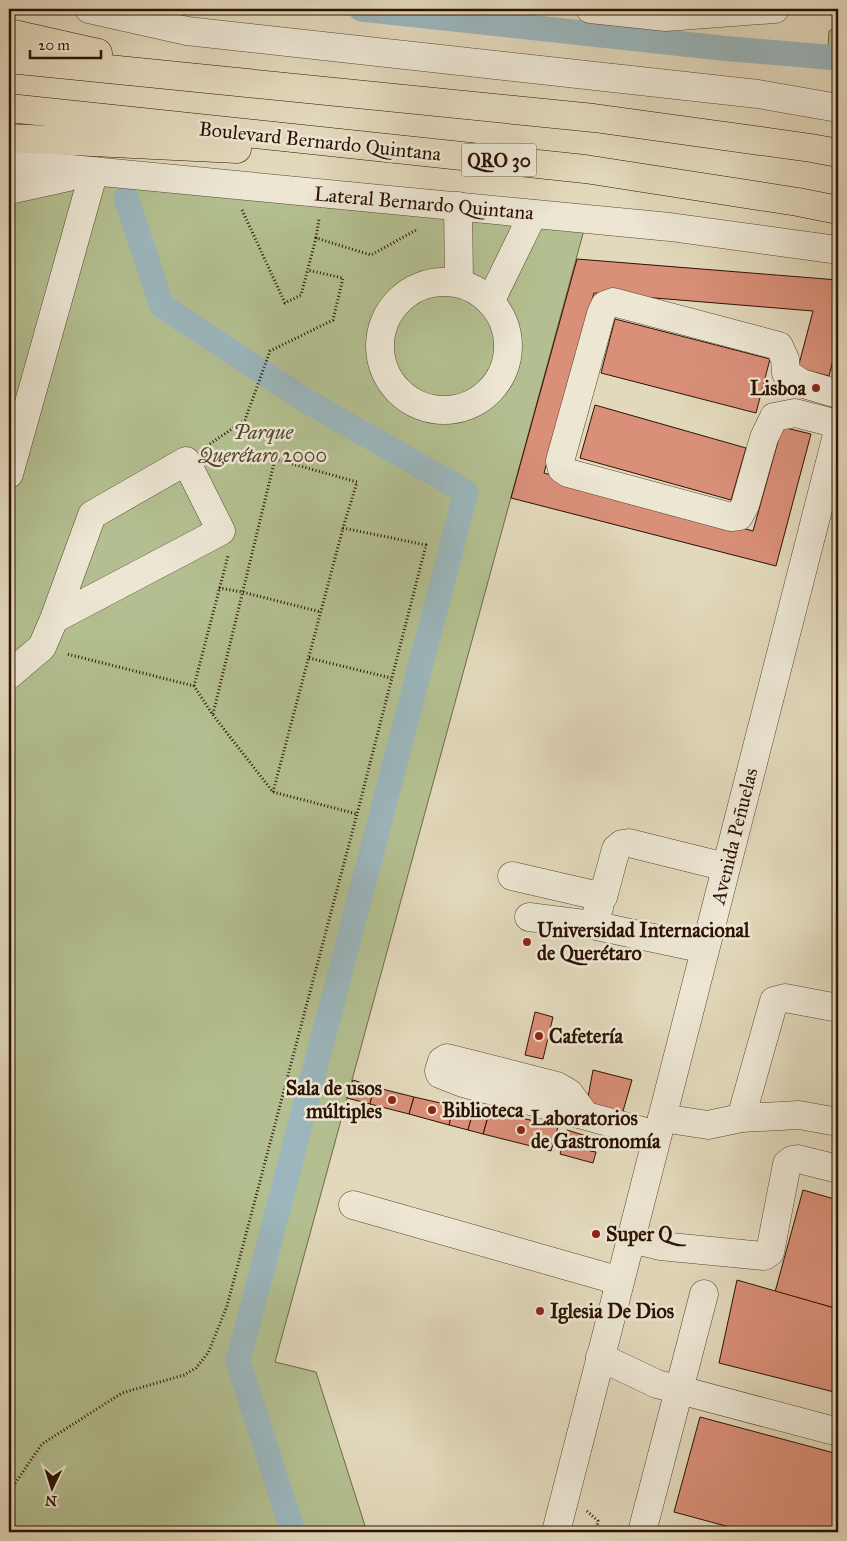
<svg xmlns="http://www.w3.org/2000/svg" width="847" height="1541" font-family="'IM FELL Great Primer',serif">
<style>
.green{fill:#b3bf90;stroke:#706849}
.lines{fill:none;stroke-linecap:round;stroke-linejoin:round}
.canal{stroke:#9bb6bc;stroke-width:25}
.building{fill:#d98f78;stroke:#2d1202}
.minor-casing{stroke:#5a4430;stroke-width:29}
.major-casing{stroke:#2d1202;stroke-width:29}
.path{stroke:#2d1202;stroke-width:3;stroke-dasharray:1 2.5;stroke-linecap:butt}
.minor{stroke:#ece6d3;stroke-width:28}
.major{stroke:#e2d8bb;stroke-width:28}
.poi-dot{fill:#8f2418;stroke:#ece6d3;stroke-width:2}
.labels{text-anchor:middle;stroke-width:5;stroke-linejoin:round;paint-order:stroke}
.shield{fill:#ece6d3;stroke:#665241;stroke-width:1}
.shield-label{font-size:19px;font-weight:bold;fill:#2d1202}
.street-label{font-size:20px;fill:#2d1202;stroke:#ece6d3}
.poi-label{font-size:20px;font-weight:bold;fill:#2d1202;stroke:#ece6d3;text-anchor:start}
.park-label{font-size:20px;font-style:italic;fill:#55462d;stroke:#ece6d3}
</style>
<rect width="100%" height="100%" fill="#e2d8bb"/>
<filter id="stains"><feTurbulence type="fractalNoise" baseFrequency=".004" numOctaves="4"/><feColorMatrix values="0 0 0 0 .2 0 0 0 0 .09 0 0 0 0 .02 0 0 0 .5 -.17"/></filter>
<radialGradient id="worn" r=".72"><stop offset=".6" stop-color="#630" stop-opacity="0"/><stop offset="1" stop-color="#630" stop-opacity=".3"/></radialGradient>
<g class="green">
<polygon points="838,26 838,47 828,47 829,31"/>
<polygon points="94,171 587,219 275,1362 316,1372 367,1532 9,1532 9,180"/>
</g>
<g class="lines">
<g class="canal">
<polyline points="361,9 721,48 838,58"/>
<polyline points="126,198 162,306 305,400 466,492 238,1362 293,1532"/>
</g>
</g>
<g class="building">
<polygon points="577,259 838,280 838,339 829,376 798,368 813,311 594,293 544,473 753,531 782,427 811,434 776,566 511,498"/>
<polygon points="615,319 770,359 756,413 601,373"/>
<polygon points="595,405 746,448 731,500 580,458"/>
<polygon points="535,1012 553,1017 543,1059 525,1055"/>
<polygon points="593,1070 632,1080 621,1118 586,1108"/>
<polygon points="353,1080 374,1087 370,1104 347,1098"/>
<polygon points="374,1087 414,1097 409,1114 370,1104"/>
<polygon points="414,1097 454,1106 449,1125 409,1114"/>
<polygon points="454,1106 473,1112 468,1130 449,1125"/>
<polygon points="490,1110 558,1127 551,1151 483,1134"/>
<polygon points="473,1112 488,1116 483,1134 468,1130"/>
<polygon points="567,1130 593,1138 590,1151 596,1152 593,1163 560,1154"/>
<polygon points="803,1190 838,1200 838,1309 775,1292"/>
<polygon points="737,1280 838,1309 838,1393 719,1363"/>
<polygon points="700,1417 838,1454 838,1532 748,1532 674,1512"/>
</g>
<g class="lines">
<defs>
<g id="minor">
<polyline points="89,9 187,31 758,94 838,108"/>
<polyline points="590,9 666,17 775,9"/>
<polyline points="9,163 670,227 838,250"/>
<polyline points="9,190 68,177"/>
<polyline points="458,206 459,282"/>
<circle cx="444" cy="346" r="64"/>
<polyline points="491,300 533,214"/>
<polyline points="838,394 801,383 786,373 785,359 779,346 613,302 605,305 601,314 560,461 562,469 568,473 731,517 739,516 745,505 764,438 774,417 795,413 838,424"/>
<polyline points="9,474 94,171"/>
<polyline points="9,675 42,647 54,619 92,515 186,461 221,531 54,619"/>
<polyline points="512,876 603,897 616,849 622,844 629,843 726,867"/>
<polyline points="529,917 592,925 599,908"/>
<polyline points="592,925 705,949"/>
<polyline points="585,1115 569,1093 557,1086 447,1058 442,1061 439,1071 440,1074 463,1083 657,1135"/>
<polyline points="662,1118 708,1125 741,1118 799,1115 838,1122"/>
<polyline points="741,1118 774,1001 785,998 838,1008"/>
<polyline points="353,1205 606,1277 619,1284"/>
<polyline points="631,1239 660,1246 764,1256 770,1252 787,1164 792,1160 798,1159 838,1169"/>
<polyline points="600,1357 657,1384 838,1432"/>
<polyline points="556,1532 838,431"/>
<polyline points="642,1532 704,1294"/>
</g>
<g id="major">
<polyline points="9,33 98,53"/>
<polyline points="9,59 594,118 811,148 838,153"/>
<polyline points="9,108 585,169 798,202 838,210"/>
<polyline points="9,138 237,149"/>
</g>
</defs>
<use href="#minor" class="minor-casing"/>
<use href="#major" class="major-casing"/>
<g class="path">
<polyline points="242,210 285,303 301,295 316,238 371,255 418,229"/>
<polyline points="316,238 319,219"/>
<polyline points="207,446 245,420 270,351 333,320 343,278 307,270"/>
<polyline points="219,588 242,592 321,612"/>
<polyline points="309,658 391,678"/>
<polyline points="194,686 228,556"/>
<polyline points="213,714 275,459 357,482 343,528 426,545 357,814"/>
<polyline points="273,792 343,528"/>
<polyline points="9,1492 42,1444 122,1393 184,1375 196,1368 208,1353 227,1306 357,814 273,792 213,715 194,686 67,654"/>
<polyline points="587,1511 598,1521 596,1532"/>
</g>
<use href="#minor" class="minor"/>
<use href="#major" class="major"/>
</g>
<g class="poi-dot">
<circle cx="816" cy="388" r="5"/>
<circle cx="527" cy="942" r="5"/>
<circle cx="539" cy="1036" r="5"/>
<circle cx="392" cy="1100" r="5"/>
<circle cx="432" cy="1110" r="5"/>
<circle cx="521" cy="1130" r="5"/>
<circle cx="596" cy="1234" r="5"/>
<circle cx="540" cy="1311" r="5"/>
</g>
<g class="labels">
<rect class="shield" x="461.5" y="143.5" width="75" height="33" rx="4"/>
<g class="shield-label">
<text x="499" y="167">QRO 30</text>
</g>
<g class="street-label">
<text transform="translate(320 141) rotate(6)" y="7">Boulevard Bernardo Quintana</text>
<text transform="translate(424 203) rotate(5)" y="7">Lateral Bernardo Quintana</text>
<text transform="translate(734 836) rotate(-76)" y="7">Avenida Peñuelas</text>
</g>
<g class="poi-label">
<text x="806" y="395" text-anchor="end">Lisboa</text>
<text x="537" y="937">Universidad Internacional<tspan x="537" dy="23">de Querétaro</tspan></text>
<text x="549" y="1043">Cafetería</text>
<text x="382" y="1095" text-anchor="end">Sala de usos<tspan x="382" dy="23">múltiples</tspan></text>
<text x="442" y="1117">Biblioteca</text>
<text x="531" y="1125">Laboratorios<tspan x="531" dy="23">de Gastronomía</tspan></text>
<text x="606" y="1241">Super Q</text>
<text x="550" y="1318">Iglesia De Dios</text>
</g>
<g class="park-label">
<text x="263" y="439">Parque<tspan x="263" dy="23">Querétaro 2000</tspan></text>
</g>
</g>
<rect width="847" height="1541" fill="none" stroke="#e2d8bb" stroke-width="30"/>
<rect x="10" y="10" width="827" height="1521" fill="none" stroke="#2d1202" stroke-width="2.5"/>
<rect x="15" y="15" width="817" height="1511" fill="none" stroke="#2d1202"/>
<g transform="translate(52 1488) rotate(184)" stroke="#ece6d3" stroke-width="4" paint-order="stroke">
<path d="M0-4L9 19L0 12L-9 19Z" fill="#2d1202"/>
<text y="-8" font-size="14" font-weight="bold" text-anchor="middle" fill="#2d1202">N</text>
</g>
<path d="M30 50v8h71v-8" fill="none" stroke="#2d1202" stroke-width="2.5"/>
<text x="38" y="50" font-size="15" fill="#2d1202" stroke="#ece6d3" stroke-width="4" paint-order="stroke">20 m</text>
<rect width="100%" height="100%" filter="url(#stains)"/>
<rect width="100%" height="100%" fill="url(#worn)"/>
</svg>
